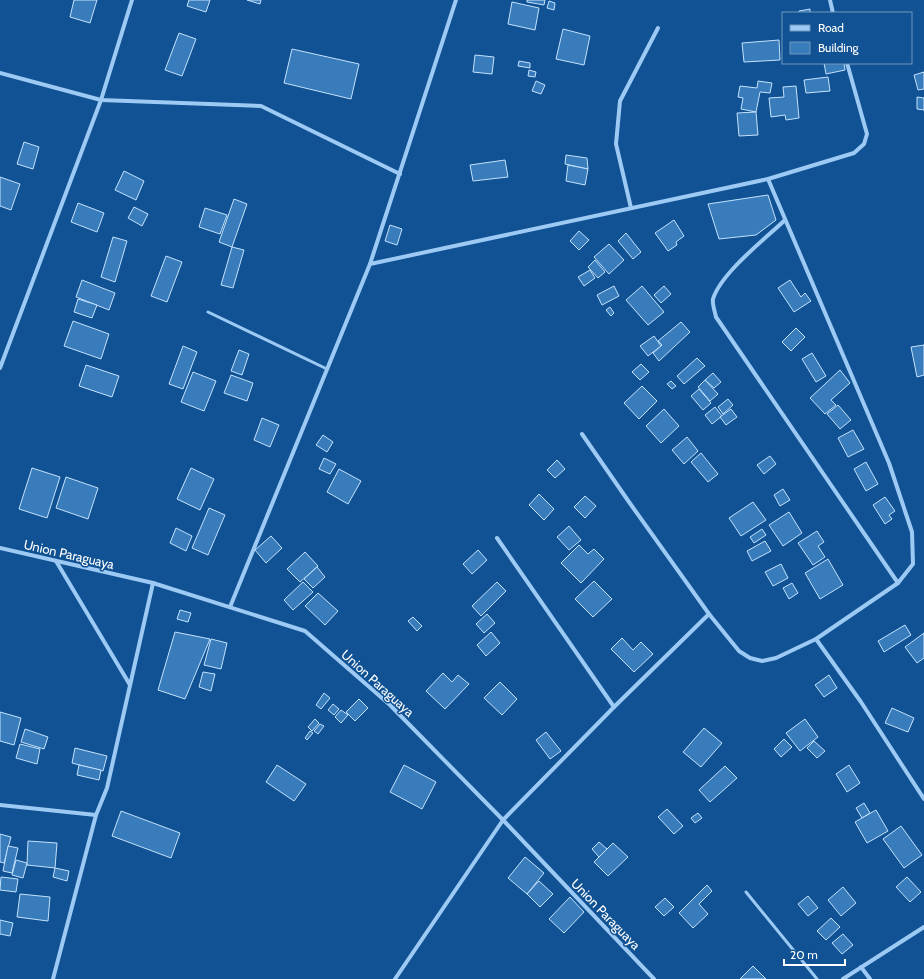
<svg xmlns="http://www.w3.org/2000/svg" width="924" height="979" font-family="Cabin,sans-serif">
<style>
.building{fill:#387cbb;stroke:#c4e2fe}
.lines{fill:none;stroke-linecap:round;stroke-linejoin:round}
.service{stroke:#9ccaf4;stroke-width:3}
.minor{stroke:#9ccaf4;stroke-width:4}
.labels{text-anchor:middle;stroke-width:3;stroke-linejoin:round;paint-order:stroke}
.street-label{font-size:13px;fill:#fff;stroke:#105293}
</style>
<rect width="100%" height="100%" fill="#105293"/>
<g class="building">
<polygon points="74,0 97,0 90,23 70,17"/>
<polygon points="189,0 210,0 206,12 187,6"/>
<polygon points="247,0 261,0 260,4"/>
<polygon points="527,0 545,0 544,5 527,2"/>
<polygon points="549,1 555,3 554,10 547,8"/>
<polygon points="512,2 539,8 535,30 508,24"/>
<polygon points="810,9 810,13 799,13 799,11"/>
<polygon points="563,29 590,36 584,65 556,59"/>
<polygon points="179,33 196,39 182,76 165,70"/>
<polygon points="779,40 780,60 744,62 742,43"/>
<polygon points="292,49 359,64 351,99 284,83"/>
<polygon points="475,55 494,57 492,74 473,72"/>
<polygon points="519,61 530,63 530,68 518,66"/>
<polygon points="824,63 844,63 845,70 826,74"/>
<polygon points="529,70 536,72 535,77 528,76"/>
<polygon points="924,72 924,89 918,90 914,75"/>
<polygon points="828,77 830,91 806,93 804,80"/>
<polygon points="536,81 545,85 541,94 532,91"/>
<polygon points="758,81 772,83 770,93 760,92 756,112 741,109 743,98 738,97 740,86 757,88"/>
<polygon points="796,86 799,118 786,120 785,115 771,117 769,98 784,97 783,87"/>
<polygon points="917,97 924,98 924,110 917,109"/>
<polygon points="756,112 758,135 739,136 737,113"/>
<polygon points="24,142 39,147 33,169 17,164"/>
<polygon points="566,155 587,158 588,169 565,164"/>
<polygon points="505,160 508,177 473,181 470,165"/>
<polygon points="568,165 588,169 585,185 566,181"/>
<polygon points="124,171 144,181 136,200 115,190"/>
<polygon points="0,177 20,184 11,210 0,206"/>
<polygon points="768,195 776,220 756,235 719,239 708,204"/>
<polygon points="234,199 247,204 232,247 219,242"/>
<polygon points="78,203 104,213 97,232 71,222"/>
<polygon points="134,207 148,214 142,226 128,218"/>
<polygon points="205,208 227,215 220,234 199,227"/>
<polygon points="674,220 684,236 676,242 677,245 668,251 655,233"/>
<polygon points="390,225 402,229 397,245 385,241"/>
<polygon points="579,231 589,240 579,250 570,241"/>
<polygon points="626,233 641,252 633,259 618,241"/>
<polygon points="113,237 127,241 115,282 101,277"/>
<polygon points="609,244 624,260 609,274 594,257"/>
<polygon points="232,247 244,250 233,288 221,285"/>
<polygon points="166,256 182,262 167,302 151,296"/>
<polygon points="595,260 605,272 598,278 588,267"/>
<polygon points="590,270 595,278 584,286 578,277"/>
<polygon points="82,280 115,293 109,310 76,297"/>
<polygon points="790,280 801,297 805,293 811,301 794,312 778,288"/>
<polygon points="614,286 619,296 602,305 597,295"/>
<polygon points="642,286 664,312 648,325 626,300"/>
<polygon points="664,286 671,294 661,303 654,295"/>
<polygon points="78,299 97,305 92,318 74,312"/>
<polygon points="610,307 614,313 611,316 606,310"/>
<polygon points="73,321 109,334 101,359 64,346"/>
<polygon points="681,322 690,332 659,361 653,353 662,345 658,341"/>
<polygon points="796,328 805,337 791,351 782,342"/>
<polygon points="654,336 661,346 648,356 640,346"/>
<polygon points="924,345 924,375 917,377 911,347"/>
<polygon points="183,346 197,352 183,389 169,384"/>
<polygon points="239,350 249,354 242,375 231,371"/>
<polygon points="812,353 826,376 816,382 802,359"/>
<polygon points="697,358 705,366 684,384 677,376"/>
<polygon points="641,364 649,372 640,380 632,372"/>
<polygon points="86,365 119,376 112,397 79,386"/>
<polygon points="840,370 850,383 831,400 836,405 825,414 810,398"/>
<polygon points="193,372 216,381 204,411 181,402"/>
<polygon points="713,373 721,382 714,388 705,380"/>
<polygon points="231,375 253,383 247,401 224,393"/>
<polygon points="705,380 718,394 710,401 698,387"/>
<polygon points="671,381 676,386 672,389 667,384"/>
<polygon points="642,386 657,401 639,419 624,403"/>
<polygon points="699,389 711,403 703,410 691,396"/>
<polygon points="728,399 733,405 723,414 718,407"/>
<polygon points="838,405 851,420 840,429 827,414"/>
<polygon points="715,407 722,416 712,424 705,415"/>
<polygon points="664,409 679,426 661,443 646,426"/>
<polygon points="731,409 737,417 726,425 720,417"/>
<polygon points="262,418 279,425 270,447 254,440"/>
<polygon points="853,430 864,449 848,457 838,438"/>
<polygon points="323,435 333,442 327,452 316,445"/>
<polygon points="687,437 698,451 684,464 672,450"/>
<polygon points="701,453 718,474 708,482 691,462"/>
<polygon points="770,456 776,464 764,474 757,465"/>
<polygon points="324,458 336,464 330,474 319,469"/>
<polygon points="557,460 565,469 555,478 547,470"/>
<polygon points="866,462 878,484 866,491 854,469"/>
<polygon points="32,468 60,477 47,518 19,509"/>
<polygon points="191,468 214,479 200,510 177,499"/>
<polygon points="339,469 361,481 348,504 327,492"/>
<polygon points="66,477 98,488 88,519 56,508"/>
<polygon points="783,489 790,500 780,506 774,495"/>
<polygon points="539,494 554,509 544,520 529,505"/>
<polygon points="585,496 596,506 585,518 574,507"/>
<polygon points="885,497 895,511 889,515 892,519 885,524 873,505"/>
<polygon points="753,502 766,520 741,536 729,518"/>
<polygon points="209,508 225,515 208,555 192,548"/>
<polygon points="789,512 802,533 783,546 769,525"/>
<polygon points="569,526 581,540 569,550 557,537"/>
<polygon points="176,528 192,536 186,551 170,543"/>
<polygon points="762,529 766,535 754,543 750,537"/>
<polygon points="817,531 824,542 818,546 825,557 813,565 798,543"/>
<polygon points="271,536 282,548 266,563 255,550"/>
<polygon points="765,541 771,551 752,561 747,551"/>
<polygon points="579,545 588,554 594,549 604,559 581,583 561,563"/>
<polygon points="478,550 487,560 472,574 463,564"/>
<polygon points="305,552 318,566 300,582 287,569"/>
<polygon points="828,559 843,585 820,599 805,573"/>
<polygon points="781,564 788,578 773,586 765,572"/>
<polygon points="317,567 325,577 313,588 304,579"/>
<polygon points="594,581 612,599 593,617 575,599"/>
<polygon points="303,582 313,592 293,610 284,600"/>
<polygon points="497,582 506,591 481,616 472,606"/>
<polygon points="792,583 798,593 789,599 783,588"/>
<polygon points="318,593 338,611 325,625 305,606"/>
<polygon points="180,610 191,613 188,622 177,619"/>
<polygon points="487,614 495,623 484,633 476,624"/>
<polygon points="413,617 422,626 417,631 408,621"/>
<polygon points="905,625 911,635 884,652 878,641"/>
<polygon points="175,632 210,639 185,699 158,690"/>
<polygon points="491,632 500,643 486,656 477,645"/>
<polygon points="924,633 924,658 917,663 905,647"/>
<polygon points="622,638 633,650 641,642 653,654 634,672 611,649"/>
<polygon points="211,639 227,643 221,669 204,665"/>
<polygon points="203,672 215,674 211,691 199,687"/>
<polygon points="443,673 452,682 458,675 469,684 445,709 426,691"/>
<polygon points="829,675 837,688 824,697 815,685"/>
<polygon points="500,682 517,699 502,715 484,698"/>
<polygon points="324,693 330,698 321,709 316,705"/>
<polygon points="359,699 368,708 355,721 346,712"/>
<polygon points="333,704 339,709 334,715 328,710"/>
<polygon points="892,708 914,718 908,732 885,723"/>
<polygon points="341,710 348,715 341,723 335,717"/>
<polygon points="0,712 21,718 14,745 0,741"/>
<polygon points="315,719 319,723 312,731 308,727"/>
<polygon points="805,719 818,737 800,751 786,733"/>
<polygon points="320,724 324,726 318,734 314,731"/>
<polygon points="704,728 722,743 701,767 683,752"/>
<polygon points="25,729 48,737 44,749 21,742"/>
<polygon points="310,731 313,733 307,740 305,738"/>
<polygon points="546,732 561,751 550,759 536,740"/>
<polygon points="784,739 792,747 781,757 774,749"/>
<polygon points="814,741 825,751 817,758 807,748"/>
<polygon points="20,744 40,749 37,764 16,758"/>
<polygon points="75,748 107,756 103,771 72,763"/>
<polygon points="79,765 101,770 99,780 77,775"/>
<polygon points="277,765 306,784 294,801 266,782"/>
<polygon points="404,765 436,782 422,809 390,792"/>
<polygon points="849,765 860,783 847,792 836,774"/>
<polygon points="725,766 737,778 710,802 699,790"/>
<polygon points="864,803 870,813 862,818 856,808"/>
<polygon points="667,809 683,826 674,834 658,817"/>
<polygon points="876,810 888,831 867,843 855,822"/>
<polygon points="121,811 180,833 171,858 112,836"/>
<polygon points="698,813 702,818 695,823 691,818"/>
<polygon points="901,826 922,855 904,868 883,839"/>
<polygon points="0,834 11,837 4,863 0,862"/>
<polygon points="28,841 57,843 55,868 27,865"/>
<polygon points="599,842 607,849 599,857 592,849"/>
<polygon points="613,843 628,857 608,876 594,862"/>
<polygon points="8,846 18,848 12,873 3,871"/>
<polygon points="525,857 544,873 527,894 508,878"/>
<polygon points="16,860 27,863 23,878 12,875"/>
<polygon points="55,868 69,871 67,881 53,877"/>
<polygon points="1,877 18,879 16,892 0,890"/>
<polygon points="907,877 921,892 910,902 896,887"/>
<polygon points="539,881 553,894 540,907 527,894"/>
<polygon points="707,885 712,891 699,904 708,914 693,928 679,913"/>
<polygon points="843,887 856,903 841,916 828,900"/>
<polygon points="20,894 50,897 48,921 17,917"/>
<polygon points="808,896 818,908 808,916 798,904"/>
<polygon points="570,897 584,912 564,933 549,919"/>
<polygon points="665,898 674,907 664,916 655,907"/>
<polygon points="831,918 840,927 826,940 817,931"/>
<polygon points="0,920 13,923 10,936 0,934"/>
<polygon points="843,934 853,945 842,954 832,943"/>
<polygon points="753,966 766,979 740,979"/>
</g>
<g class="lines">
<g class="service">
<polyline points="208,312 327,369"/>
<polyline points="746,892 817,979"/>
</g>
<g class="minor">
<polyline points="830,0 833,13"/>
<polyline points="0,73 101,100 261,106 400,174"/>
<polyline points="768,179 889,463 912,532 913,564 898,583"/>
<polyline points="631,208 616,144 620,101 658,28"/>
<polyline points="370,264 456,0"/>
<polyline points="0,368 101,100 132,0"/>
<path d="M 582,434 L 629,502 L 709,614 L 739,651 L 750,658 L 762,661 L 776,658 L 816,639 L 898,583 L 716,317 C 715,312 712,304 713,299 C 721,273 765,239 785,220"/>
<polyline points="497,538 614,707"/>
<polyline points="0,548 153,583 305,631 390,705 503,820 654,979"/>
<polyline points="56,561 130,685"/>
<polyline points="230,607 370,264 768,179 854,153 864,144 867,134 847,63"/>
<polyline points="816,639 861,702 924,799"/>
<polyline points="0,805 96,815"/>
<polyline points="861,967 870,979"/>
<polyline points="53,979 96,815 107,788 153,583"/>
<polyline points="395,979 503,820 614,707 709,614"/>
<polyline points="843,979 924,927"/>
</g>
</g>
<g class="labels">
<g class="street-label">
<text transform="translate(69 554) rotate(13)" y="5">Union Paraguaya</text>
<text transform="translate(378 683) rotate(42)" y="5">Union Paraguaya</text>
<text transform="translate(606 914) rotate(46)" y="5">Union Paraguaya</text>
</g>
</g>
<rect x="782" y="12" width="130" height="52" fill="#105293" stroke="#7097be"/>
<rect x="790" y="25" width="20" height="6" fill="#9ccaf4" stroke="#7097be"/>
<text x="818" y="32" font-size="12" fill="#ffffff">Road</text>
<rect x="790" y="42" width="20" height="12" fill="#387cbb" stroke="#7097be"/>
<text x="818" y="52" font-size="12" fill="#ffffff">Building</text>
<path d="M784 959v6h61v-6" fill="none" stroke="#ffffff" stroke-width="2"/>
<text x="790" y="959" font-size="12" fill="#ffffff" stroke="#105293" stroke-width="3" paint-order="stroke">20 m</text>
</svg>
